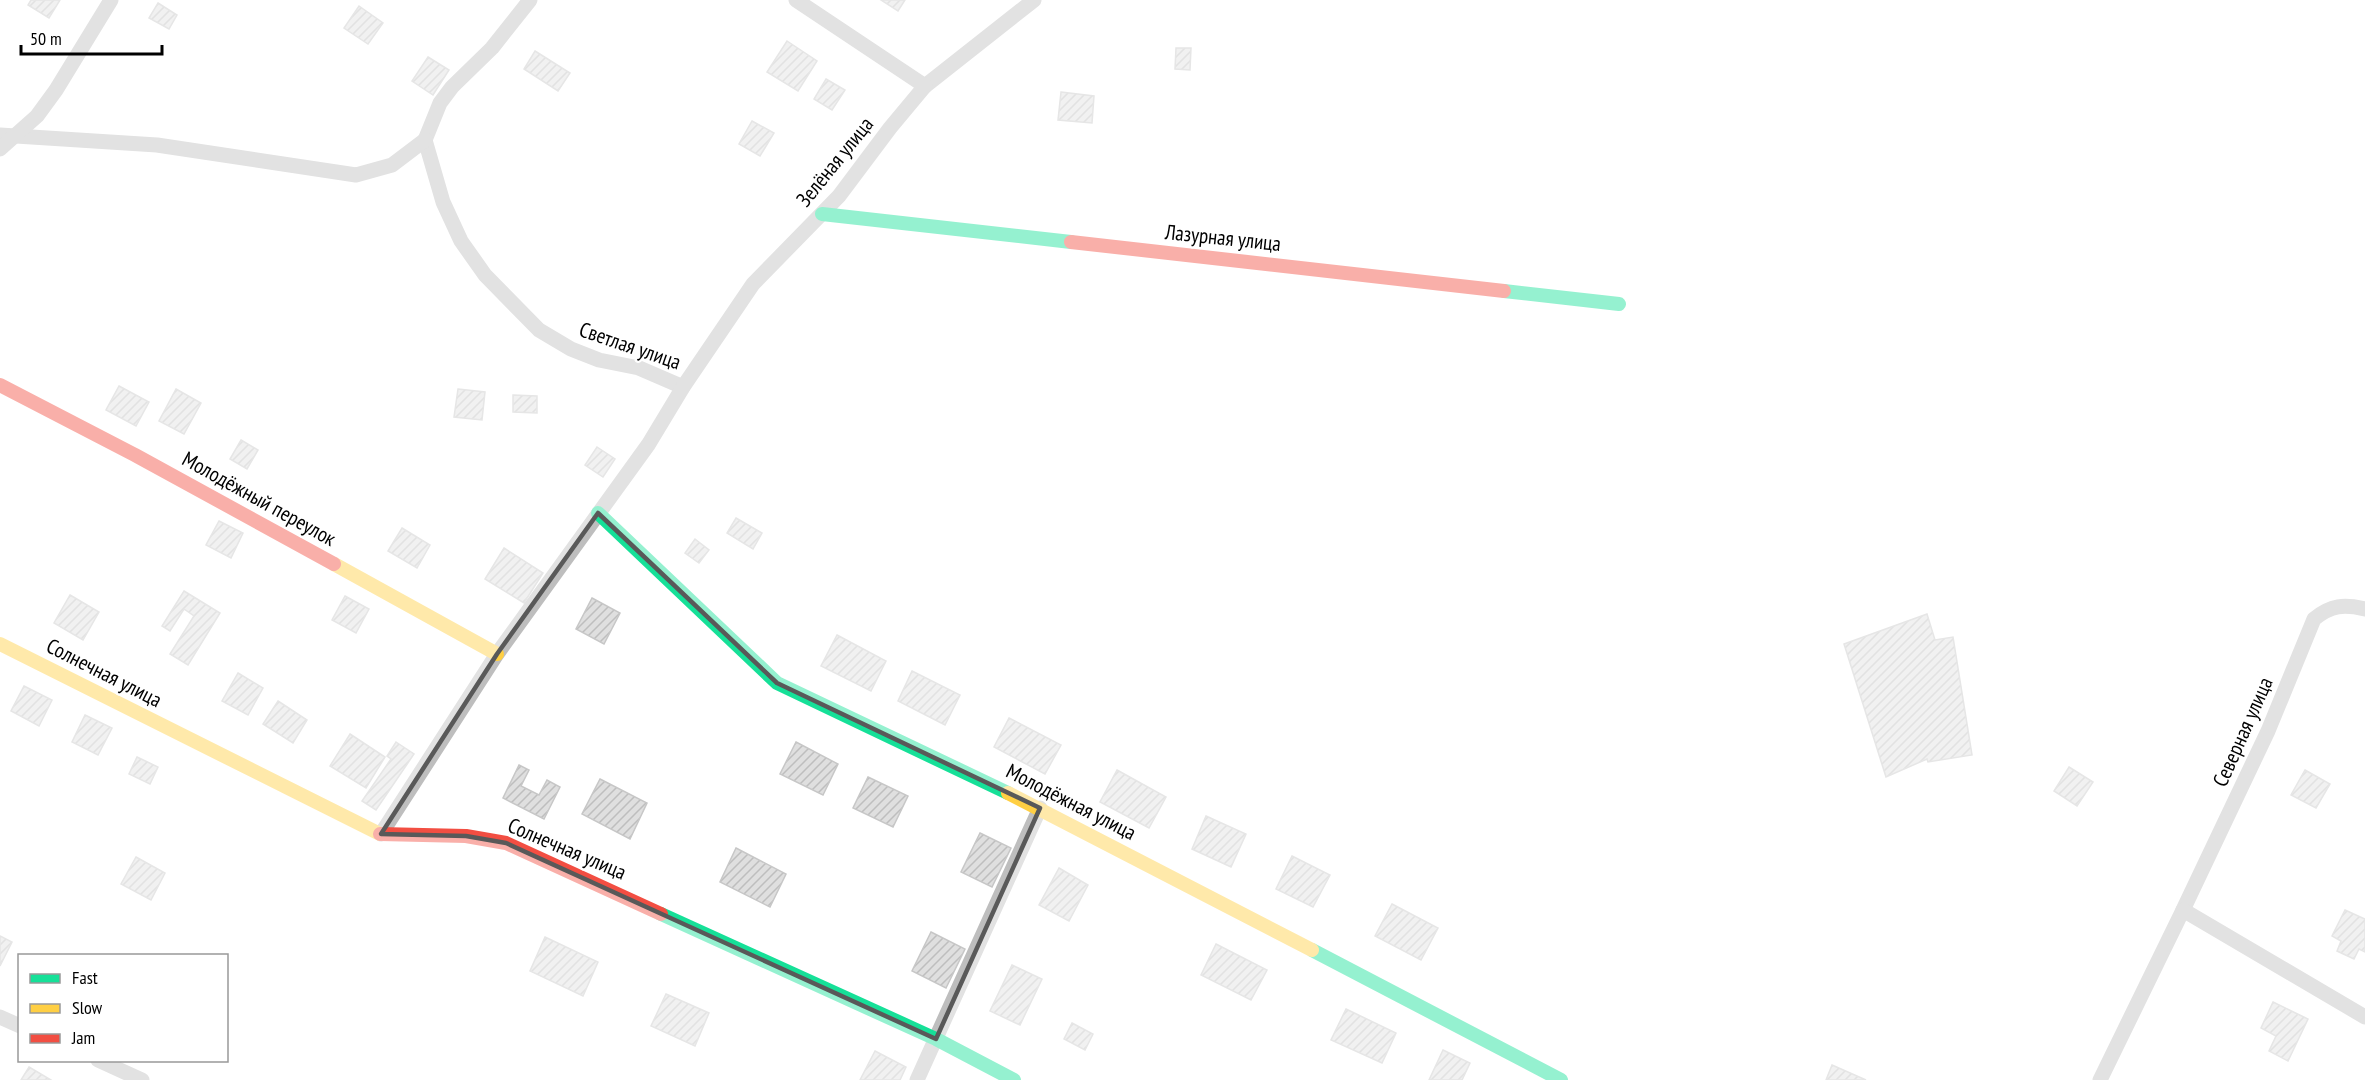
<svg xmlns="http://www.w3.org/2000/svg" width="2365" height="1080" font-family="'PT Sans Narrow',sans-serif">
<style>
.building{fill:url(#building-hatch);stroke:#c7c7c7;stroke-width:1.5}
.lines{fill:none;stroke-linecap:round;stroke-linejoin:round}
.street{stroke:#bebebe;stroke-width:15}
.fast{stroke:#16e098;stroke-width:14}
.slow{stroke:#ffcf43;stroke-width:14}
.jam{stroke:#f24e42;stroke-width:14}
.marked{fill:none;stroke:#595959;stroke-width:4.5;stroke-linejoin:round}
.labels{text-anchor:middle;stroke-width:4.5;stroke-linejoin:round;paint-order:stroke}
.street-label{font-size:21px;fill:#000;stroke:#fff}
</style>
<defs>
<pattern id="building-hatch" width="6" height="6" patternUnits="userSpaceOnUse" patternTransform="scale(1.5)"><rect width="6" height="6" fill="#dfdfdf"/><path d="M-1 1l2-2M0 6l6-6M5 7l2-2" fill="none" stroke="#bebebe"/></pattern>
</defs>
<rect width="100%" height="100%" fill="#fff"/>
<g class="building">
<polygon points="31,0 60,0 49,18 28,5"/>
<polygon points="881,0 905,0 898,11"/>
<polygon points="158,3 177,15 169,29 149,18"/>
<polygon points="359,6 383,23 368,44 344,28"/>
<polygon points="787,41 817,61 798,91 767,72"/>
<polygon points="1176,48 1191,48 1190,70 1175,69"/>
<polygon points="535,51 570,73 558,91 524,69"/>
<polygon points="428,57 449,70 433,95 412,81"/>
<polygon points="826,79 845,90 832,110 814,99"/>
<polygon points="1061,92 1094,96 1092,123 1058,120"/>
<polygon points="752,121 774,133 760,156 739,144"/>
<polygon points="119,386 149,402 136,426 106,410"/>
<polygon points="176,389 201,403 184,434 159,421"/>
<polygon points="458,389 485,392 482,420 454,417"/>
<polygon points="513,395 537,396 537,413 513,412"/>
<polygon points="241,440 258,450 247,469 230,459"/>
<polygon points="597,447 615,459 603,477 585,465"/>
<polygon points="736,518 762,533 753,549 727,533"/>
<polygon points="219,521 243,533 231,558 206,545"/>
<polygon points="402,528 430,545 417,568 388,551"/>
<polygon points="695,539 709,550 699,563 685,553"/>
<polygon points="504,548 543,573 524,603 485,579"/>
<polygon points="184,591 220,613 188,665 170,654 194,616 184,609 170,631 162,626"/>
<polygon points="70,595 99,612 83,640 54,623"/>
<polygon points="345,596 369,609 356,633 332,620"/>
<polygon points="592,598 620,613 604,644 576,629"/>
<polygon points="1927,614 1935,640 1953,637 1972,755 1928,762 1927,759 1886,777 1844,644"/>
<polygon points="837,635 886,661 871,691 821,666"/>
<polygon points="912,671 960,695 945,725 898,701"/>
<polygon points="238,673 263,688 248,715 222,701"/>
<polygon points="24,686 52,700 39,726 11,711"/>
<polygon points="278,701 307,720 293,743 263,724"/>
<polygon points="85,715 112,728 98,755 72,742"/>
<polygon points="1009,718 1061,745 1045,774 994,747"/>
<polygon points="350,734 385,757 366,788 330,766"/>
<polygon points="396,742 414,754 376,810 362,801 391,759 387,756"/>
<polygon points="796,742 838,764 823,795 780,774"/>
<polygon points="137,757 158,767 150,784 129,774"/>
<polygon points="519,765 529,770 521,786 539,795 547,780 560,787 544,819 503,798"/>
<polygon points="2069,767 2093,782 2077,806 2054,791"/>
<polygon points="1117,770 1166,797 1149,828 1100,802"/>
<polygon points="2305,770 2330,784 2316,808 2291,795"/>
<polygon points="868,777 908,796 893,827 853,808"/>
<polygon points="600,779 647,803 630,839 582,814"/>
<polygon points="1206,816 1246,834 1231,867 1192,849"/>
<polygon points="980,833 1011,848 992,887 961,872"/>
<polygon points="736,848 786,874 770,907 720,882"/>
<polygon points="1292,856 1330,875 1313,907 1276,889"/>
<polygon points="136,857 165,873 151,900 121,884"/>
<polygon points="1059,868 1088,885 1069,921 1039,905"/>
<polygon points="1392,904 1438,928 1421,960 1375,936"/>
<polygon points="2345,910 2365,919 2365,952 2359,949 2354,959 2337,951 2341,941 2332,936"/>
<polygon points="931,932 965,949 946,988 912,971"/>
<polygon points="0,936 12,942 0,966"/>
<polygon points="545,937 598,962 583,996 530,971"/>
<polygon points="1216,944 1267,970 1251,1000 1201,975"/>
<polygon points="1012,965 1042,979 1020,1025 990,1011"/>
<polygon points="666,994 709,1013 695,1046 651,1026"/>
<polygon points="2273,1002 2308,1019 2288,1061 2269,1051 2276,1036 2261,1028"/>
<polygon points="1346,1009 1396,1033 1382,1063 1331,1040"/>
<polygon points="1072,1023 1093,1034 1085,1050 1064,1039"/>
<polygon points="1443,1050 1470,1063 1462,1080 1429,1080"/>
<polygon points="875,1051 906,1067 900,1080 860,1080"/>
<polygon points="1832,1065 1866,1080 1826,1080"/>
<polygon points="29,1067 51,1080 21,1080"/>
</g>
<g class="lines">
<g class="street">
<polyline points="530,0 492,48 452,87 440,103 425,140 443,202 461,241 485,275 539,330 571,349 599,360 639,368 683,387"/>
<polyline points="925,86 1034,0"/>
<polyline points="0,135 157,145 356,175 392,165 425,140"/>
<polyline points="0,149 37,116 56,90 111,0"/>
<polyline points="381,834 497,654 648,445 683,387 753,284 839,196 890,128 925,86 796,0"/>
<path d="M 2183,910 L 2268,731 L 2314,619 C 2331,605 2344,604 2365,609"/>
<polyline points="0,1017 20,1026"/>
<polyline points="98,1060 142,1080"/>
<polyline points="917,1080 1040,808"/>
<polyline points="2100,1080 2183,910 2365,1017"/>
</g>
<g class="fast">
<polyline points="822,214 1071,242"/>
<polyline points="1504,291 1619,304"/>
<polyline points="598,513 777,683 1008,793"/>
<polyline points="661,914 936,1039 1014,1080"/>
<polyline points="1312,950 1561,1080"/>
</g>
<g class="slow">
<polyline points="334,564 497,654"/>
<polyline points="0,644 380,834"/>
<polyline points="1008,793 1312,950"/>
</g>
<g class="jam">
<polyline points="1071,242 1504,291"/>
<polyline points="0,385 135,455 334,564"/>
<polyline points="380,834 466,836 506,843 661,914"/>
</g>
</g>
<path d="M0 0H2365V1080H0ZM 598,513 L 777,683 L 1040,808 L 936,1039 L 506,843 L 466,836 L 381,834 L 497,654 Z" fill="#fff" fill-opacity=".55" fill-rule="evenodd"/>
<path class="marked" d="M 598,513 L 777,683 L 1040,808 L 936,1039 L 506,843 L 466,836 L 381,834 L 497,654 Z"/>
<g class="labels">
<g class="street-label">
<text transform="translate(835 162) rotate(-51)" y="7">Зелёная улица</text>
<text transform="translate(1223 238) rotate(6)" y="7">Лазурная улица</text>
<text transform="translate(630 346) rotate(19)" y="7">Светлая улица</text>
<text transform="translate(259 499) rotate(29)" y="7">Молодёжный переулок</text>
<text transform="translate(104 673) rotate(27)" y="7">Солнечная улица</text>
<text transform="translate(2243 732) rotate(-66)" y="7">Северная улица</text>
<text transform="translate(1071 802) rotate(27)" y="7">Молодёжная улица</text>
<text transform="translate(567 849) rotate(23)" y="7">Солнечная улица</text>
</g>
</g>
<rect x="18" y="954" width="210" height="108" fill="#ffffff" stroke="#999999" stroke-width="1.5"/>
<rect x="30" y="974" width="30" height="9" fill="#16e098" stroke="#999999" stroke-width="1.5"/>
<text x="72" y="984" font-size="18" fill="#000000">Fast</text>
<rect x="30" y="1004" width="30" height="9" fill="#ffcf43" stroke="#999999" stroke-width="1.5"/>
<text x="72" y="1014" font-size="18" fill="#000000">Slow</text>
<rect x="30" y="1034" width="30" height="9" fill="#f24e42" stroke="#999999" stroke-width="1.5"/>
<text x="72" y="1044" font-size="18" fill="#000000">Jam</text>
<path d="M21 45v9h141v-9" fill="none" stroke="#000000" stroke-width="3"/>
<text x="30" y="45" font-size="18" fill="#000000" stroke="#ffffff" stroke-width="4.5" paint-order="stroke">50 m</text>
</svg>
